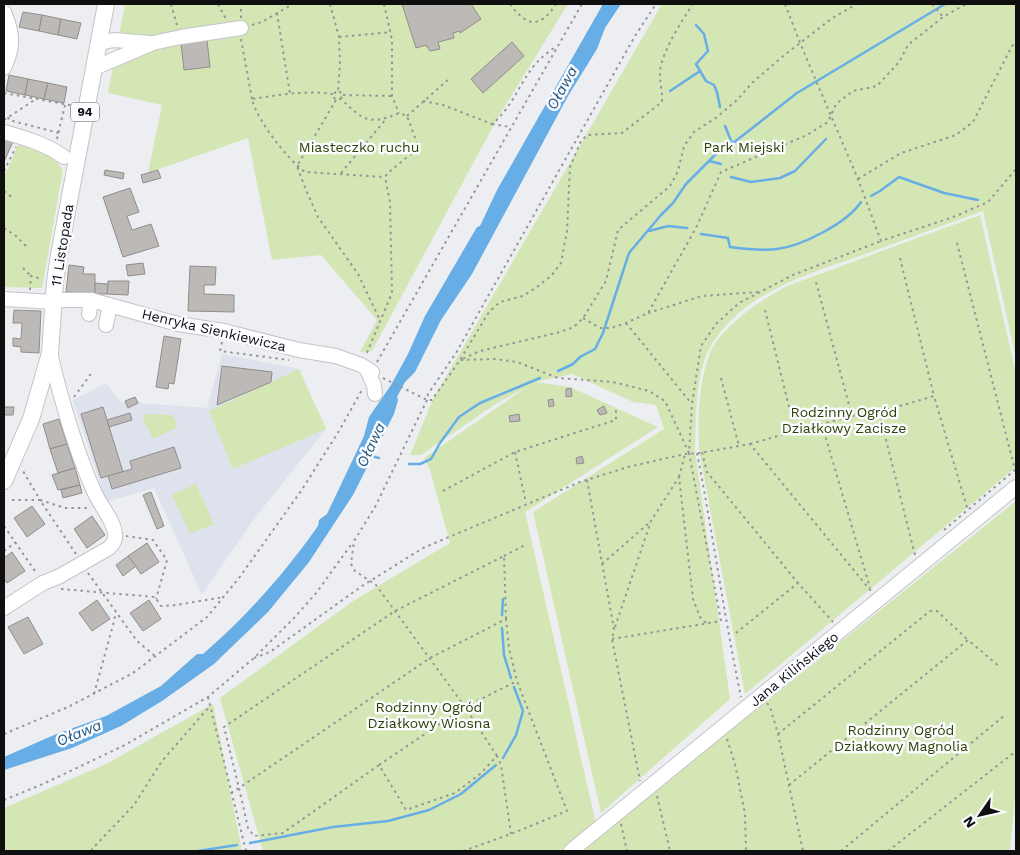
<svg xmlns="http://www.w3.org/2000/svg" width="1020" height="855" font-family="'Work Sans',sans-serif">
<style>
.built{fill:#dde2ec}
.green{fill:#d4e6b4}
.water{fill:#67ade6}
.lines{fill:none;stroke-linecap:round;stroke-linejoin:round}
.stream{stroke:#67ade6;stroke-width:2.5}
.building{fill:#bcb9b7;stroke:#908e8c}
.minor-casing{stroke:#c3c4c7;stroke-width:16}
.major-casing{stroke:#c3c4c7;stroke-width:18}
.path{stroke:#959698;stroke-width:2;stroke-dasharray:2.5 4;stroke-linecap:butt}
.minor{stroke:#fff;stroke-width:14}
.major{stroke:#fff;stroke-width:16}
.labels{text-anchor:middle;stroke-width:5;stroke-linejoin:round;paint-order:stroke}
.shield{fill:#fafcff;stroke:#565658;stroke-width:1}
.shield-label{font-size:12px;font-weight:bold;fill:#0f0f10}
.park-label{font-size:14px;fill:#304002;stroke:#fafcff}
.street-label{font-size:14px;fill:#0f0f10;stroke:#fafcff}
.water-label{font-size:15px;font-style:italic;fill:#24567d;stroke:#fafcff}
</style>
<rect width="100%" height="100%" fill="#edeef2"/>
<polygon class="built" points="222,354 299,369 326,429 251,523 202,595 154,488 106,502 73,400 106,383 121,403 124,403 125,401 135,397 140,403 207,408"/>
<g class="green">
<polygon points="125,4 568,4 497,119 372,351 360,352 377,320 321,255 272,260 248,138 148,173 162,105 108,93"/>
<path d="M 662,4 L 1016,4 L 1016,358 L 983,211 C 945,225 906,239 868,253 C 811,274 741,291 709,349 C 695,376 696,421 695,451 L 730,699 L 601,813 L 533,512 L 664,429 L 656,405 L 633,402 L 572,374 L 536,382 L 570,387 L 658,427 L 525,512 L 596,824 L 561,851 L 263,851 L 220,698 L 353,601 L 450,543 L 430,470 L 424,458 L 527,387 L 497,403 L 421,455 L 410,455 L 433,399 Z"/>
<path d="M 18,145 C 37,150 51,153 63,170 L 42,288 L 4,287 L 4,175 L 6,173 Z"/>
<path d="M 980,215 L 1016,374 L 1016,467 L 745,694 L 699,450 C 698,421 698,393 706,365 C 708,360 709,355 711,350 C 728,321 759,302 787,286 Z"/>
<polygon points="299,369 326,429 233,469 209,411"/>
<polygon points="145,414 173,415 177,425 176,428 153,439 143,418"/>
<polygon points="196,484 214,524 190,534 172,495"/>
<polygon points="1016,501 1016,786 1010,851 580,851"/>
<polygon points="213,704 242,851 4,851 4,808 106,764"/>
</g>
<path class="water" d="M 603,4 L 621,4 L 605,28 L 597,49 L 568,96 L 472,274 L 441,320 L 415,372 L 405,382 L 397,397 L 398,400 L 394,414 L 353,495 L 309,562 L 268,612 L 214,664 L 162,701 L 121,726 L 72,748 L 4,770 L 4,757 L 54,735 L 106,716 L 161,686 L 197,654 L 203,654 C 246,617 285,573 318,526 L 319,520 L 327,514 L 364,436 L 369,417 L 391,385 L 408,354 L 425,316 L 477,227 L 480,226 L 497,190 Z"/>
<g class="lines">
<g class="stream">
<polyline points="696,25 704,34 708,51 696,64 706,81 714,85 717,92 720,107"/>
<polyline points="670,91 700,71"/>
<polyline points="725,126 732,143"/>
<polyline points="709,161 721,164"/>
<polyline points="731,177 751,182 780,178 795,171 826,139"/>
<polyline points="871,196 880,191 899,177 944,193 978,200"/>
<polyline points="649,231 668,226 687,228"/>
<path d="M 701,234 L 728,238 L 730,247 C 745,249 761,251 777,249 C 802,246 847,223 861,202"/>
<polyline points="558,371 573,364 580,357 595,349 603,333 629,253 661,215 673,203 686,184 716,154 728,147 797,93 945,4"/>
<polyline points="371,456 379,458"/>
<polyline points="409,464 420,464 431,459 440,443 459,417 480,403 540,378"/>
<polyline points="502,615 503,599"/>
<polyline points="502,628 504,655 511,678"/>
<polyline points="503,758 516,735 523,711 514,687"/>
<polyline points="250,843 333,827 388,821 429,810 461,794 496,765"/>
<polyline points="198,851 237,845"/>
</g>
</g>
<g class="building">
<polygon points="402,4 471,4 481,19 460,33 460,31 453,33 454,38 438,42 440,49 430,51 426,45 416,48"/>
<polygon points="23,12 42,15 39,31 19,27"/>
<polygon points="42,15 61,19 58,35 39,31"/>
<polygon points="61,19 81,23 77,39 58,35"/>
<polygon points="207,40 210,67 184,70 181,43"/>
<polygon points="512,42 524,56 483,93 471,79"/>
<polygon points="9,75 28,79 25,95 6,91"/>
<polygon points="28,79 48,83 44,99 25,95"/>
<polygon points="48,83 67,87 64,103 44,99"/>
<polygon points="4,136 14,139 4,162"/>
<polygon points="105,170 124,173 123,179 104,175"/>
<polygon points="158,170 161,178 143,183 141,175"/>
<polygon points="130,188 139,212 127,216 132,230 151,224 159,246 123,257 103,197"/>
<polygon points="143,263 145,274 128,276 126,265"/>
<polygon points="69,265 84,267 83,274 95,274 95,294 66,292"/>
<polygon points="190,266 216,267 215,285 204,285 204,294 234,295 234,312 188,311"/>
<polygon points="108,281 129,281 128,295 107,294"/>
<polygon points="95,283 108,284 107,294 95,294"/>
<polygon points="14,310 41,311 39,353 21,352 21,347 13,346 13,338 21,339 22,323 13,323"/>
<polygon points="164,336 181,339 174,384 169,383 168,389 156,387"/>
<polygon points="222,366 272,372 271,382 217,405"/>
<polygon points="571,388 572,396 566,397 566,389"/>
<polygon points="135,397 138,403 128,408 125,401"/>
<polygon points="553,399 554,406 549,407 548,400"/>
<polygon points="604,406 607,413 600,415 597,410"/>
<polygon points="4,407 14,407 13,415 4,415"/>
<polygon points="103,407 123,472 101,478 81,414"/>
<polygon points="130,413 132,420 109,427 107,420"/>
<polygon points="519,414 520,421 510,422 509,416"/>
<polygon points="59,419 67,444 50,449 43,424"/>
<polygon points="67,444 75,468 58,473 50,449"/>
<polygon points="174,447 181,468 112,489 108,476 132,469 130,461"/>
<polygon points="582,456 584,463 577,464 576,458"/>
<polygon points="75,468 80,485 58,490 52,475"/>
<polygon points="80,485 82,493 63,498 61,490"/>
<polygon points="151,492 164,526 157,529 143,495"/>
<polygon points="32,506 45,524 27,537 14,518"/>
<polygon points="92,516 105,535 87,548 74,529"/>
<polygon points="147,543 159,562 141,574 128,556"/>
<polygon points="12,552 25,571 7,583 4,579 4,558"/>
<polygon points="128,556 136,566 123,576 116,565"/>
<polygon points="97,600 110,619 92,631 79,613"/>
<polygon points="149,600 161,619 143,631 130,613"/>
<polygon points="28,617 43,644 24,654 8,627"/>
</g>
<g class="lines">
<defs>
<g id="minor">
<path d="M 4,12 C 13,33 14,47 4,68"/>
<polyline points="99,43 114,40 150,43"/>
<polyline points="94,68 153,43 181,37 241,28"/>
<path d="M 4,132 C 25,138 46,144 64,157"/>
<polyline points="4,299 54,302 62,300 91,300 178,324 224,331 299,350 336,356 361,365 372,372"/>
<polyline points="89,314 91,300"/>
<polyline points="106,325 110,305"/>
<polyline points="367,369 374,386 375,394"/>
<path d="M 4,608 L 43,583 L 60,576 L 109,548 C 113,544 116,539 115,534 C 114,520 98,503 93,489 C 74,446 61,399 50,353"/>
<polyline points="571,851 1016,487"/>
</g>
<polyline id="major" points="4,481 31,419 50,353 55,282 59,255 106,4"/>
</defs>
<use href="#minor" class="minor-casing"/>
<use href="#major" class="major-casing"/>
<g class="path">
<polyline points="171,4 177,25"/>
<polyline points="218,4 226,19"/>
<polyline points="330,4 339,37 340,64 338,90"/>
<polyline points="384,4 392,40 392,96 399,113"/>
<path d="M 510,4 C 527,27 540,29 556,4"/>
<polyline points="785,4 800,43 858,179 881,241 956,216 988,202 1016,169"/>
<polyline points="932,4 943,17"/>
<polyline points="277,13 290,94"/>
<polyline points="241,18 241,4"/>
<polyline points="252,25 262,22 293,4"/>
<polyline points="339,37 391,32"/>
<polyline points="241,39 252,99"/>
<polyline points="4,93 75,106"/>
<path d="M 333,94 C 307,90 278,95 252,99 C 256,119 288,160 305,172 L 385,177"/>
<polyline points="343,95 392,96"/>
<path d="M 341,99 L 342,94 L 339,91 L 336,91 L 333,96 L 335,99 L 341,99 C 363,120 369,126 399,113 L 407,116 L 417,143 L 413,152 L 388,173 L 385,177 L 390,202 L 392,293 L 366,355"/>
<polyline points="336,100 297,166 306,190 318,217 358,274 380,320"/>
<path d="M 423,101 L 443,105 L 492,124 C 511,109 519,85 533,67 C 540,58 548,52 557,46"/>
<polyline points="407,116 450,78"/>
<polyline points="8,117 9,120 59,133"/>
<polyline points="4,120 36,99"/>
<polyline points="492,124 510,127"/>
<polyline points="57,139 65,105"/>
<polyline points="4,171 16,147"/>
<polyline points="341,173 386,119"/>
<polyline points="858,179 901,153 956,135 973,122 1012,46 1016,43"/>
<polyline points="4,191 14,199"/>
<polyline points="4,228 16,236 26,246"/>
<polyline points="900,258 934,396"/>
<polyline points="23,268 31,276"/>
<polyline points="30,290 31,276 42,279"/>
<polyline points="648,313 702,296 758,292"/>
<polyline points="583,318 600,328 611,328 626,323 648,313 696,228 721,172 807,135 828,122 836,104 853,91 877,86 899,62 908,45 943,17 966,4"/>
<polyline points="626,323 691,403"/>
<polyline points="222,342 220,351 289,360"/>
<polyline points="377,362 582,4"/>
<path d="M 383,378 L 427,400 L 432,400 L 460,360 L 489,312 L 500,302 L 523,296 L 537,287 L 551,276 L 561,263 L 567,231 L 570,167 L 581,141 L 587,135 L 622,133 L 662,102 C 663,92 659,81 660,71 C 662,52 682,20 693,4"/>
<polyline points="721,378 739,446"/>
<polyline points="74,397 93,371"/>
<polyline points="852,416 879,412"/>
<polyline points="822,425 870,588"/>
<polyline points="795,431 852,416 816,282"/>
<polyline points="750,444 795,431 765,310"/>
<polyline points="515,452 526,503"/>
<polyline points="702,452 707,472 798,583"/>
<polyline points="689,453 665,401 649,391 613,382 558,378 517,362 495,359 460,360 480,351 560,332 574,327 583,318 606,281 618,230 670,186 678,171 684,146 694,132 717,117 737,100 752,83 782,57 831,19 857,4"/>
<path d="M 697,453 C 713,534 724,616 741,697"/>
<polyline points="679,477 685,454"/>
<polyline points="587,480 614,629 612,639 640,781"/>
<polyline points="443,491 515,452 616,420 616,408"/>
<polyline points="12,500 40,500 23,471"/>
<polyline points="4,526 37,574"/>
<polyline points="944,530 1015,470 956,239"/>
<polyline points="126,536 153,540 167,560 156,599"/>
<polyline points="4,551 16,542"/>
<polyline points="76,554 40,500 65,508 89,508"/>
<polyline points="915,555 879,412 934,396 968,511"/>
<polyline points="504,556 525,545"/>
<polyline points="602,564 649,523"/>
<polyline points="88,573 137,641 155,656"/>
<polyline points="61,589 155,597 161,606 176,605 224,597"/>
<polyline points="615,627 651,521 679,477 693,599 700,617 706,623"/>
<polyline points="736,633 798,583 833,622"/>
<polyline points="612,639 721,621 689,453 692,404 701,346 716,324 739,303 793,275 881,241"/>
<polyline points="254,658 270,652 362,586 423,548 580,482 628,467 685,454 700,453 750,444 871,591 869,592"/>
<polyline points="94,694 113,625 116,612"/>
<polyline points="208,697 246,851"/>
<polyline points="767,703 770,707 778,734 803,851"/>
<polyline points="4,734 68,707 133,673 207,617 239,578 301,491 339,431 363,388"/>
<polyline points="778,734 930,611 937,611 968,640"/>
<polyline points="727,739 735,764 745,814 746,851"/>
<polyline points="497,756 465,707 376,585 355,571 351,564 354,541 375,507 427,400 428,394 456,353 635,36 656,4"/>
<polyline points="379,765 465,707 517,681"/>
<polyline points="789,785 968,640 1000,667"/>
<polyline points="231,793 239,788 224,727 395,611 504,556 506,619"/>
<polyline points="657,796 670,851"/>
<polyline points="4,800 43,784 125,745 208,697 254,658 295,617 317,592 353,542"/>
<polyline points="621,824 627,851"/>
<polyline points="92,851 92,849 134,805 162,761 210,706"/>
<polyline points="463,851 511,834 567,811 517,681 509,648 506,619 430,658 239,788 248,828 254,836 283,833 379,765 406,810 455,793 480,774 497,756 501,765 511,834"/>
<polyline points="841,851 1005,715"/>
<polyline points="888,851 1016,751"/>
</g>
<use href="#minor" class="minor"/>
<use href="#major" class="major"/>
</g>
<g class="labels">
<rect class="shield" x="71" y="102.5" width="28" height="19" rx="4"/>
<g class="shield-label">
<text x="85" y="116">94</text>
</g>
<g class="park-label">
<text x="359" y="152">Miasteczko ruchu</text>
<text x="744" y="152">Park Miejski</text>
<text x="844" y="417">Rodzinny Ogród<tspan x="844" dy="16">Działkowy Zacisze</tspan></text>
<text x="429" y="712">Rodzinny Ogród<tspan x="429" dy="16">Działkowy Wiosna</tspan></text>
<text x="901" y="735">Rodzinny Ogród<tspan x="901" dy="16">Działkowy Magnolia</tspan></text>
</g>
<g class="street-label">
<text transform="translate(62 245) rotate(-81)" y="5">11 Listopada</text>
<text transform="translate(214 330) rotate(13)" y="5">Henryka Sienkiewicza</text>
<text transform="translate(794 669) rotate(-39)" y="5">Jana Kilińskiego</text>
</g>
<g class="water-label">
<text transform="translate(562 88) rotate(-61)" y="5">Oława</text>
<text transform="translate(371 445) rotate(-65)" y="5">Oława</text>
<text transform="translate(79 733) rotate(-22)" y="5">Oława</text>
</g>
</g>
<rect width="1020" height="855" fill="none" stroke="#0f0f10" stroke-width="10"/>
<g transform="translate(980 815) rotate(236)" stroke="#fafcff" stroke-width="4" paint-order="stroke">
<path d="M0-4L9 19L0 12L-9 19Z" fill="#0f0f10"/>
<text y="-8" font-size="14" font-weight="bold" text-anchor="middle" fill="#0f0f10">N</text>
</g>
</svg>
